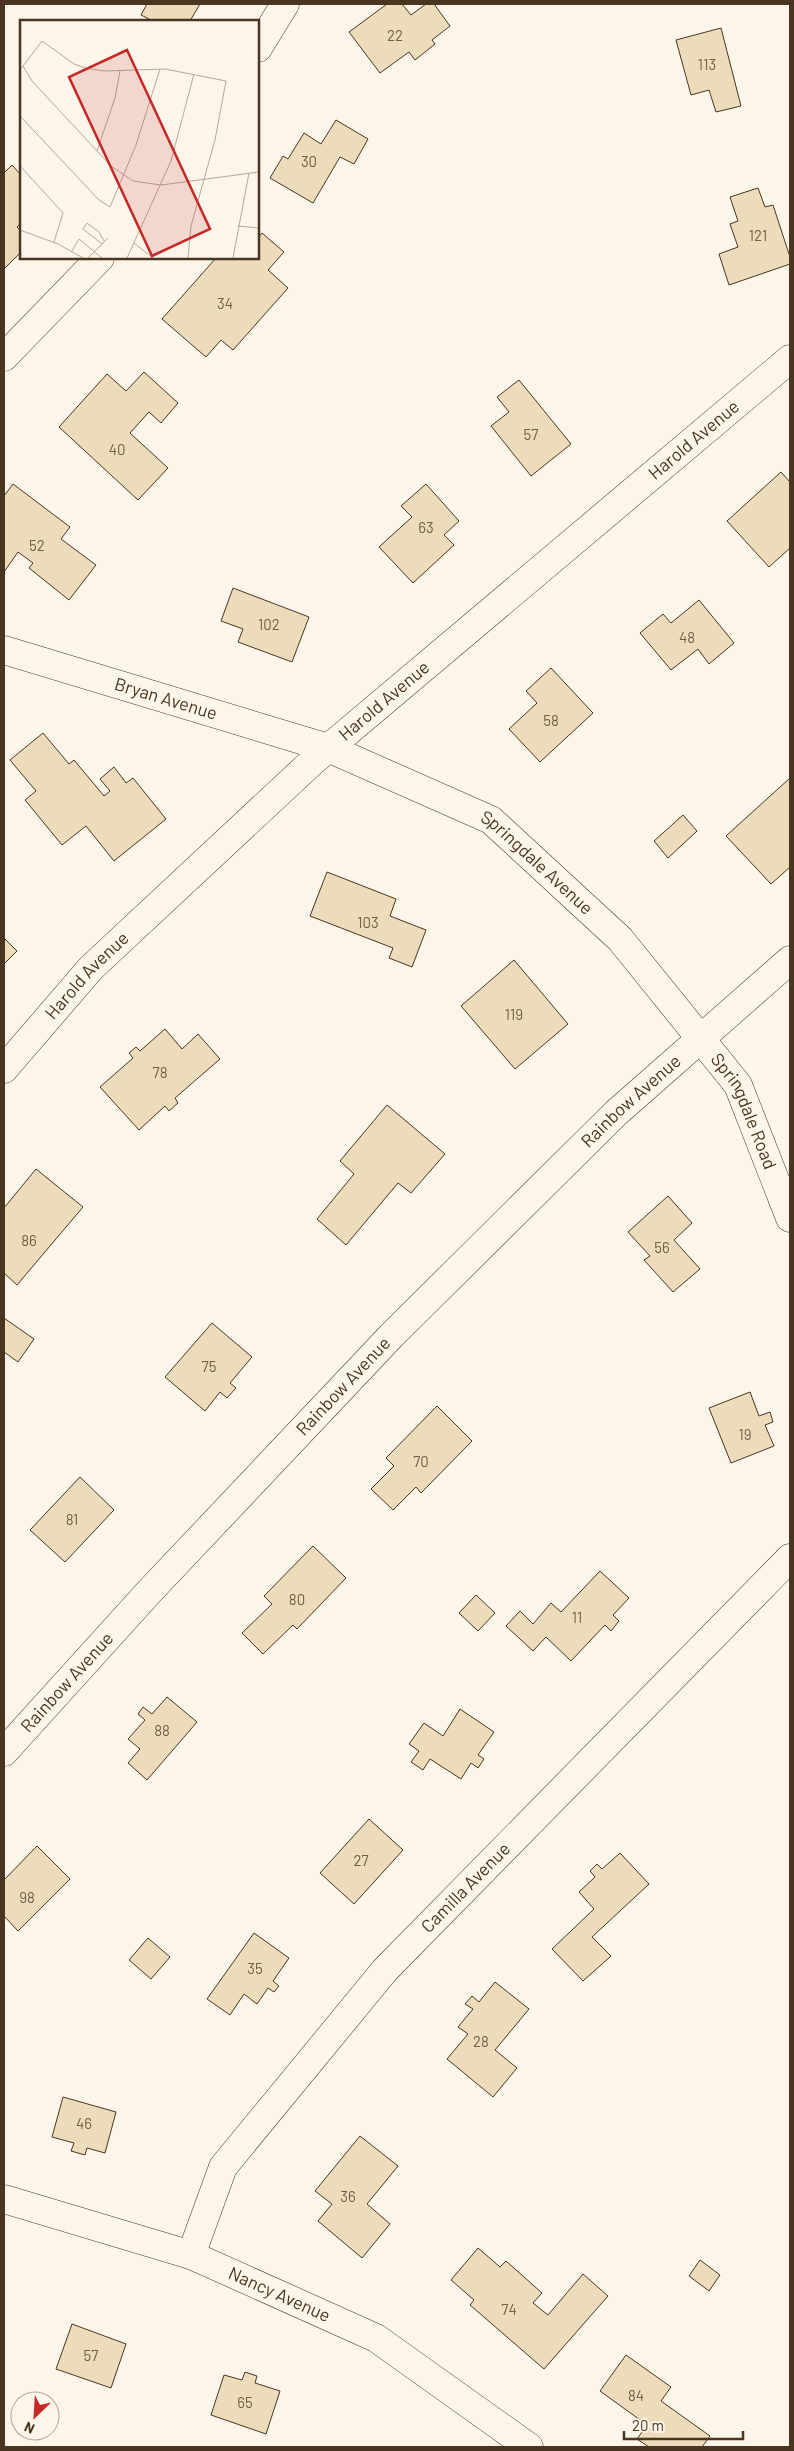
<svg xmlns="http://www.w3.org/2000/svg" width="794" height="2451" font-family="Barlow,sans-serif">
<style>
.building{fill:#ecdcbc;stroke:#4a3520}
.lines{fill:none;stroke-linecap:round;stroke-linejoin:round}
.street-casing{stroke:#4a3520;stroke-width:29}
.street{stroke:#fbf6e9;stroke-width:28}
.labels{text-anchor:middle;stroke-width:4;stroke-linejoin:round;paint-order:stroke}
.number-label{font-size:15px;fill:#725f47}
.street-label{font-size:18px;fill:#4a3520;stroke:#fbf6e9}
.inset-road{fill:none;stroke:#b4a999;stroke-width:1}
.view{fill:#c62828;fill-opacity:0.15;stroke:#c62828;stroke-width:2.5}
.inset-edge{fill:none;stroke:#4a3520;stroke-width:2.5}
</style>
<rect width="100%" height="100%" fill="#fbf6e9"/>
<g class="building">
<polygon points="147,4 200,4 190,21 153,21 141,15"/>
<polygon points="387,4 402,4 411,15 426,4 434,4 450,26 432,40 435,44 415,60 409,52 380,73 349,32"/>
<polygon points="721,28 741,106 716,112 709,90 691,95 676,40"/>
<polygon points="336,120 368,139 354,164 340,157 313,203 270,178 283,156 288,159 304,133 321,144"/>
<polygon points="12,165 21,175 21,223 17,227 21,231 21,252 4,269 4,173"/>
<polygon points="758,188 765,207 773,205 790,257 790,264 729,285 719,254 738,247 730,224 738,221 730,197"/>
<polygon points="262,233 284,252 268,270 288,288 233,350 221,340 206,357 162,319 216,258 258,258 258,238"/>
<polygon points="144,372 178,403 161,423 149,412 130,433 168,468 138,500 59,427 107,374 126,391"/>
<polygon points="519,380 571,444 531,476 491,426 509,412 497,397"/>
<polygon points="781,472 790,482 790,548 769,567 727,521"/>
<polygon points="13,484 70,527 61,539 96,565 69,600 29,568 33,563 18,552 4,572 4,496"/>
<polygon points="426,484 459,521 444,535 454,545 413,583 379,547 412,517 401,506"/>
<polygon points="233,588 309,617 292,662 238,642 243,629 221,621"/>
<polygon points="699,600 734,643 709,664 698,649 671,670 640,633 663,614 671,623"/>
<polygon points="551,668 593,713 540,762 509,729 537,703 526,691"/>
<polygon points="43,733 69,764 74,760 104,796 110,791 100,779 114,767 126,783 133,778 166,819 114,861 86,826 62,845 25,800 36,791 10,760"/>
<polygon points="790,778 790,867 771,884 726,836"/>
<polygon points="683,815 697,831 668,858 654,841"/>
<polygon points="327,872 396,899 390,916 426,930 412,967 389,958 393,948 310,916"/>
<polygon points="4,938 17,951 4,964"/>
<polygon points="514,960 568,1024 515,1069 461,1006"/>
<polygon points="165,1029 182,1049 198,1034 220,1059 175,1098 178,1103 169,1111 165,1106 139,1130 100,1087 133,1058 129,1053 136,1047 140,1051"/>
<polygon points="387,1105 445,1154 411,1193 398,1183 346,1245 317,1219 354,1174 340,1161"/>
<polygon points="36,1169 83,1207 17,1285 4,1273 4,1208"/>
<polygon points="668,1196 692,1223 674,1240 700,1269 673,1292 644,1260 650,1256 628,1232"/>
<polygon points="4,1318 34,1339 18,1362 4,1352"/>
<polygon points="212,1323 252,1357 230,1383 236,1388 227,1398 220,1392 205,1411 165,1377"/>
<polygon points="750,1392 759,1416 770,1412 773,1422 765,1425 774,1446 731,1463 709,1408"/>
<polygon points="437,1406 472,1441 421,1493 416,1487 393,1510 371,1489 394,1466 386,1458"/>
<polygon points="80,1477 114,1510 65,1562 30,1530"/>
<polygon points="313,1546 346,1578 297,1629 293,1625 263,1654 242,1633 272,1604 264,1596"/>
<polygon points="600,1571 629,1598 613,1615 619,1621 611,1631 605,1625 571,1661 546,1637 533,1651 506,1626 520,1611 533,1624 551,1603 561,1612"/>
<polygon points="476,1595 495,1613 478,1631 459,1613"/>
<polygon points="167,1697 197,1722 147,1780 128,1763 140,1749 128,1739 145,1720 138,1714 143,1707 152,1714"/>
<polygon points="460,1709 494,1732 478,1755 484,1759 478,1768 471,1763 461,1779 430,1759 423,1770 411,1762 419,1751 409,1744 424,1723 443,1736"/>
<polygon points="369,1819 403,1850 354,1904 320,1873"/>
<polygon points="37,1846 70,1879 18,1931 4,1916 4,1880"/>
<polygon points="620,1853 649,1884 592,1937 611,1956 583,1981 552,1949 594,1909 579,1892 595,1877 590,1871 597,1864 602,1869"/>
<polygon points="254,1933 289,1958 273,1981 279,1986 274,1992 268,1988 257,2004 244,1994 230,2015 207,1999"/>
<polygon points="148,1938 170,1957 151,1979 129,1960"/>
<polygon points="495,1982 529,2009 495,2050 517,2068 493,2097 447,2059 468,2034 458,2027 473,2009 465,2004 472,1996 479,2002"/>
<polygon points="63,2097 116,2112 105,2153 87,2148 85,2155 71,2151 74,2143 52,2137"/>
<polygon points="360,2136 398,2166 367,2204 390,2224 362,2258 318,2221 332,2204 315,2191"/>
<polygon points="478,2248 500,2267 506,2261 542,2293 533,2303 548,2315 583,2274 608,2296 544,2369 470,2305 474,2300 451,2280"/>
<polygon points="700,2260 720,2275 709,2291 689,2276"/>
<polygon points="72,2324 126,2344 111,2388 56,2369"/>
<polygon points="626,2355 671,2387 661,2401 710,2436 702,2447 649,2447 637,2439 647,2425 600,2391"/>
<polygon points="245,2372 257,2376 255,2383 280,2391 266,2434 211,2415 224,2375 242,2380"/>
</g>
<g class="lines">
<defs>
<g id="street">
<polyline points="258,48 285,4"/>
<polyline points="4,357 100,258"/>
<path id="s1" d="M 4,650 L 328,748 L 491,820 L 620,939 L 738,1085 L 790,1218"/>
<path id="s2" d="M 4,1069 L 91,968 L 313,761 L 790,359"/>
<path id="s3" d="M 4,1752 L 148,1593 L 391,1336 L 616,1113 L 790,960"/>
<path id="s4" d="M 4,2199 L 191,2255 L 376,2338 L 529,2447"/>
<path id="s5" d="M 191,2255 L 223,2167 L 385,1970 L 790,1558"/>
</g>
</defs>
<use href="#street" class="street-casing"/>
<use href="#street" class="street"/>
</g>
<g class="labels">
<g class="number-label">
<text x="395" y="41">22</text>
<text x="707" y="70">113</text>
<text x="309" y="167">30</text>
<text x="758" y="241">121</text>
<text x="225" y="309">34</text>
<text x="531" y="440">57</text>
<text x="117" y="455">40</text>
<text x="426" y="533">63</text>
<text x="37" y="551">52</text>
<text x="269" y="630">102</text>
<text x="687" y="643">48</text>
<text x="551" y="726">58</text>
<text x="368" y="928">103</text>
<text x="514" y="1020">119</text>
<text x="160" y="1078">78</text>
<text x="29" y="1246">86</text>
<text x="662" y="1253">56</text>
<text x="209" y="1372">75</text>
<text x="745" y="1440">19</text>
<text x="421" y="1467">70</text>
<text x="72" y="1525">81</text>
<text x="297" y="1605">80</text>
<text x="577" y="1623">11</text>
<text x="162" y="1736">88</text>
<text x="361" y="1866">27</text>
<text x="27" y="1903">98</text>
<text x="255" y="1974">35</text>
<text x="481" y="2047">28</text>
<text x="84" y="2129">46</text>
<text x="348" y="2202">36</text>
<text x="509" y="2315">74</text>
<text x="91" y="2361">57</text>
<text x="636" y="2401">84</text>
<text x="245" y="2408">65</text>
</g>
<g class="street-label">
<text dy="6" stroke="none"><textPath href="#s2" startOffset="935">Harold Avenue</textPath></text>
<text dy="6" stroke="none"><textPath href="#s1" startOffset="169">Bryan Avenue</textPath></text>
<text dy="6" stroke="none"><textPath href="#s2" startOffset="530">Harold Avenue</textPath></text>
<text dy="6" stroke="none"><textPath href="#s1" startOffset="579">Springdale Avenue</textPath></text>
<text dy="6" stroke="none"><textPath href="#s2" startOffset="125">Harold Avenue</textPath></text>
<text dy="6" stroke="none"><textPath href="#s3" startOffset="904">Rainbow Avenue</textPath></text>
<text dy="6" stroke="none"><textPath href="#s1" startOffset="906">Springdale Road</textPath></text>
<text dy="6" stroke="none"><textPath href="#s3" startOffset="499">Rainbow Avenue</textPath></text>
<text dy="6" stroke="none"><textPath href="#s3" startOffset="94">Rainbow Avenue</textPath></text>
<text dy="6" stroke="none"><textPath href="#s5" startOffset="464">Camilla Avenue</textPath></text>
<text dy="6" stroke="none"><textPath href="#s4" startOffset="292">Nancy Avenue</textPath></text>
</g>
</g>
<g transform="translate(20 20)">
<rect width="239" height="239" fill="#fbf6e9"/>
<path class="inset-road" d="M 123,0 L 140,0M 3,46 L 12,61 L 91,146 L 113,161 L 141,165 L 239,152M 0,50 L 22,21 L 54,44 L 65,48 L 84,51 L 145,49 L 206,61 L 195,120 L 171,206 L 168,238M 0,96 L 79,180 L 90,187 L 116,125 L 140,49M 77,131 L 95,78 L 100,51M 0,146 L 43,193 L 34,222M 218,206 L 239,208M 0,210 L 38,224 L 63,238M 114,223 L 133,238M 82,224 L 63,209 L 67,203 L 79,212 L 84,221M 52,231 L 59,219 L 82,238M 68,238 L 88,218M 107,238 L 151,141 L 174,54M 213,238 L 229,153"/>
<path class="view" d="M 107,30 L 190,209 L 132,236 L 49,57 Z"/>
<rect width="239" height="239" class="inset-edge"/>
</g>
<rect width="794" height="2451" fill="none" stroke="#4a3520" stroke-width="10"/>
<g transform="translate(35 2416) rotate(205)"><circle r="24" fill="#fbf6e9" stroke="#b4a999"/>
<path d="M0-4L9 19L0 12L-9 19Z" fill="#c62828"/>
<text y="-8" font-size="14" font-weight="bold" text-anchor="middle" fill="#4a3520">N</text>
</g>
<path d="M624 2431v8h119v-8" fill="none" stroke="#4a3520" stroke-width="2.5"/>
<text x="632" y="2431" font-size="15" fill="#4a3520" stroke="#fbf6e9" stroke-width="4" paint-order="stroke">20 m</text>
</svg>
